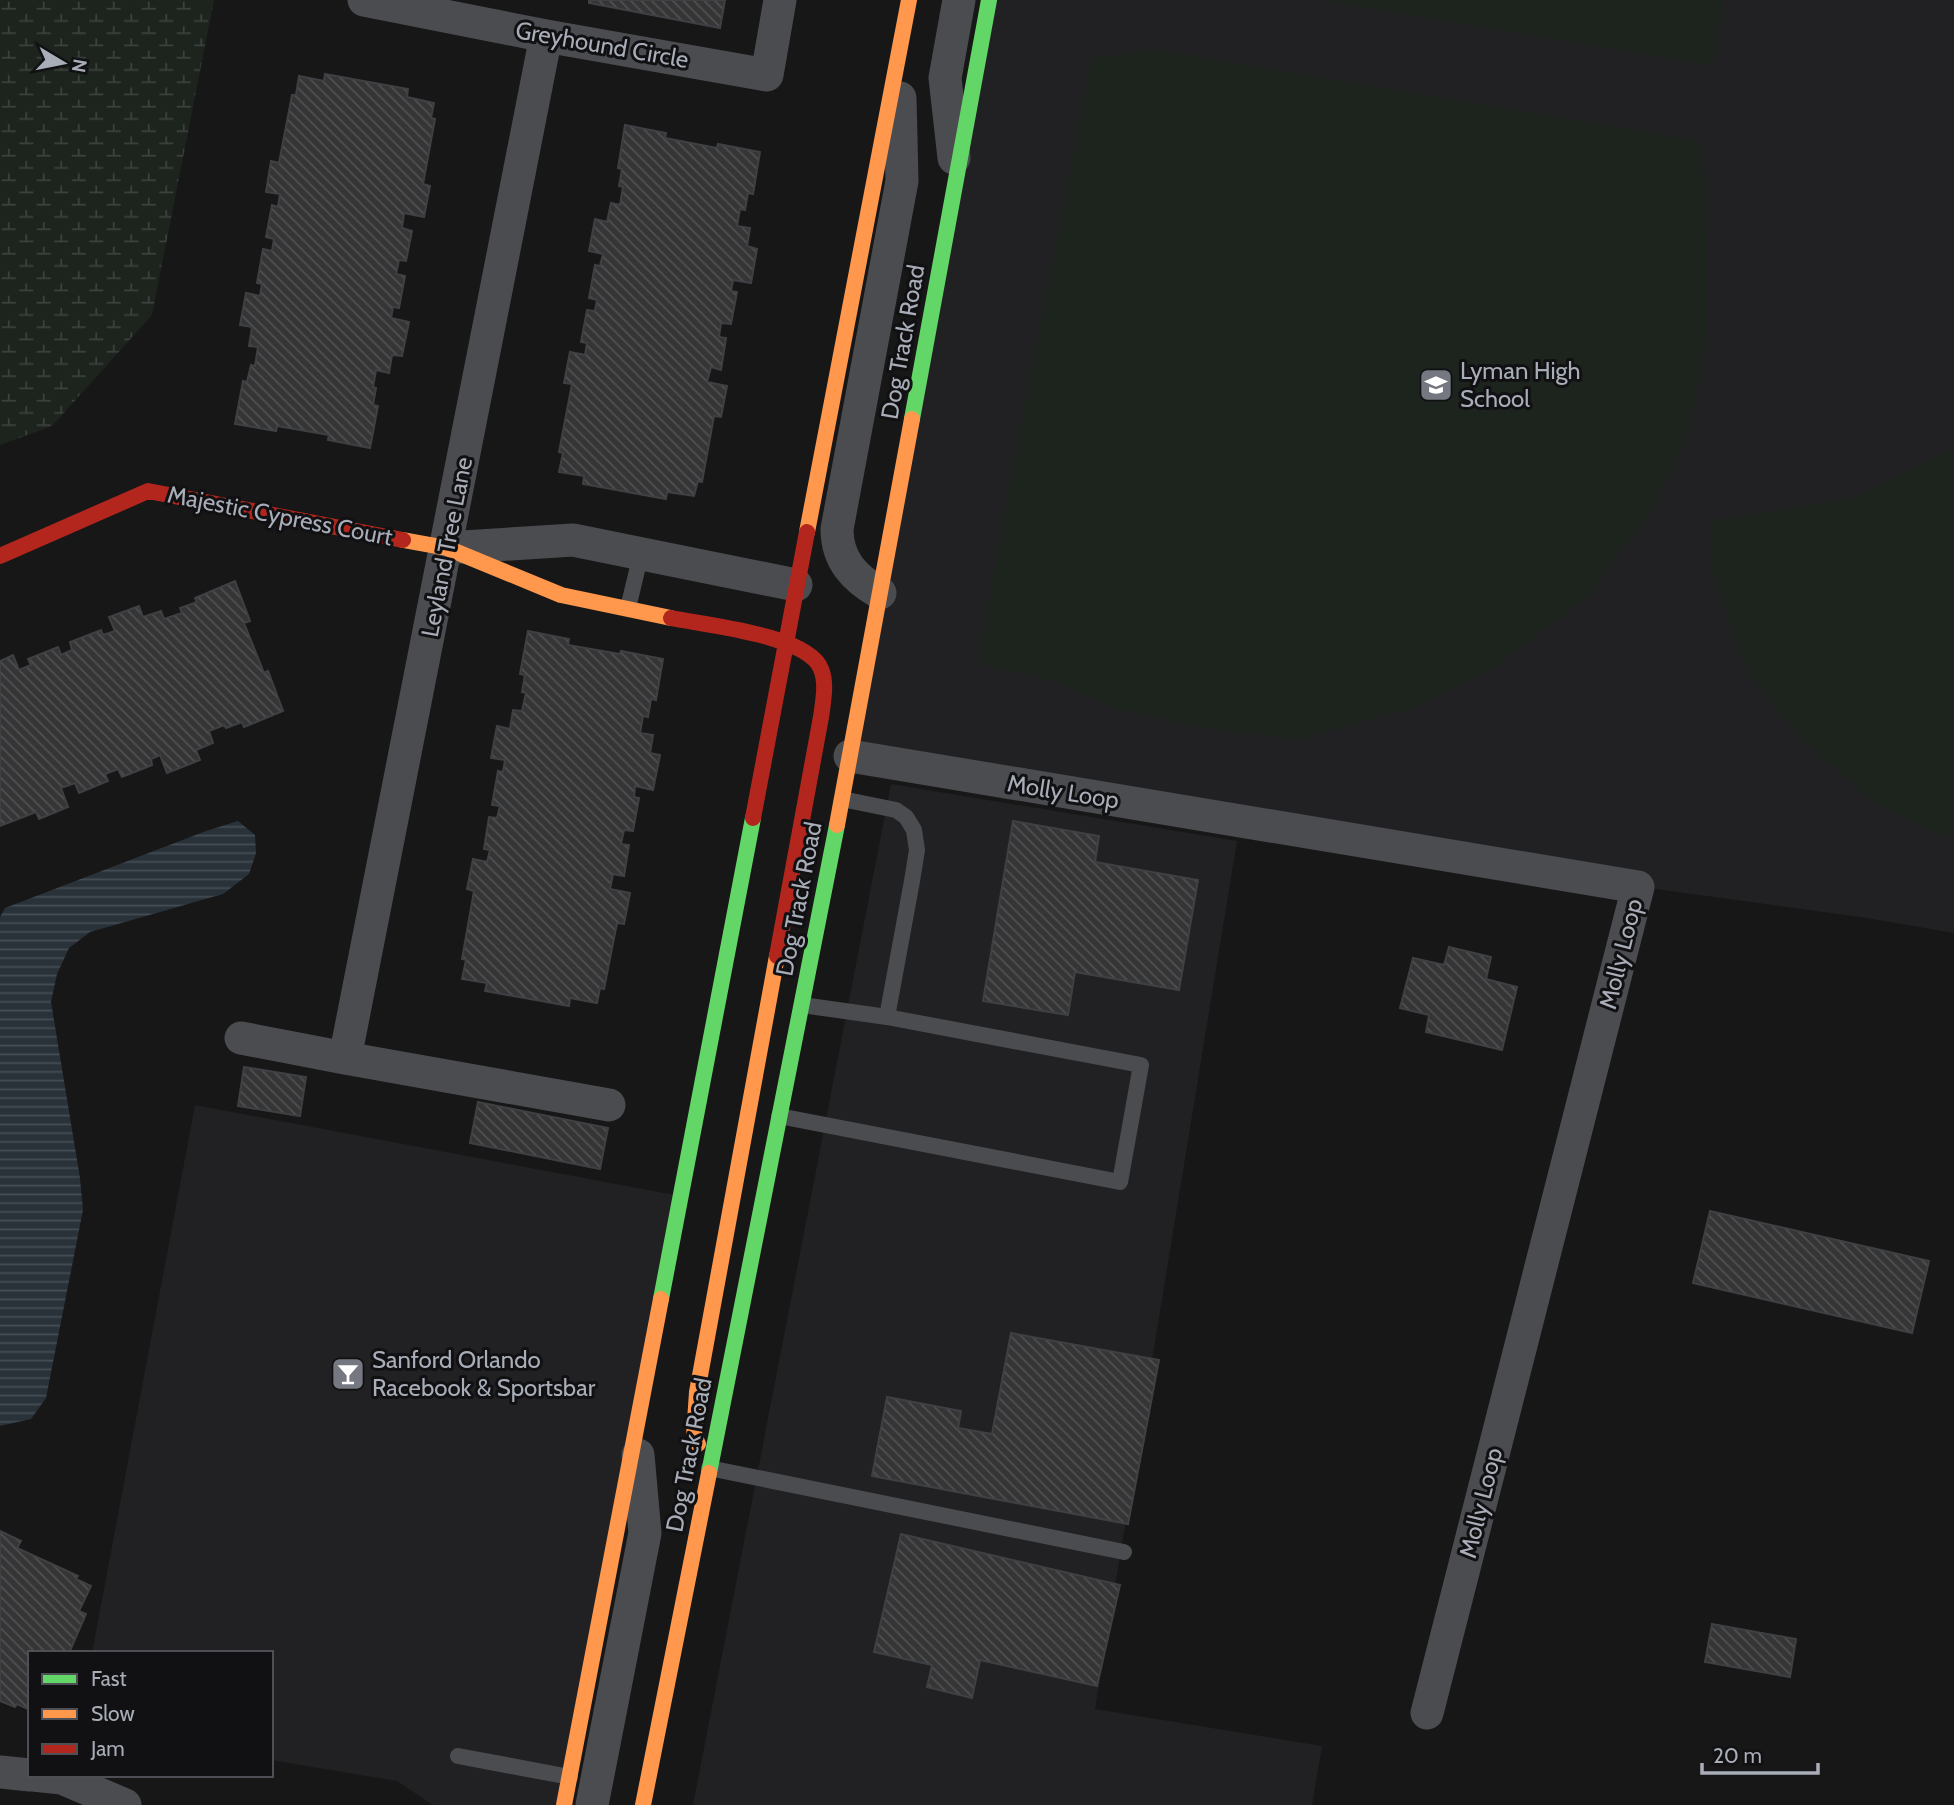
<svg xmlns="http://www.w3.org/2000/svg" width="1954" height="1805" viewBox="0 0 1954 1805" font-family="Cabin,sans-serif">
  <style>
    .built { fill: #212123 }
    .wetland { fill: url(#wetland-marsh) }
    .park { fill: #1d241e }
    .water { fill: url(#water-rules) }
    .building { fill: url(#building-back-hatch); stroke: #3f4043; stroke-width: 2 }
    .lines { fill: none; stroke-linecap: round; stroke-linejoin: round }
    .lane { stroke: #4b4c50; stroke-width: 16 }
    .street { stroke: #4b4c50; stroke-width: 33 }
    .fast { stroke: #63d668; stroke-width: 16 }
    .slow { stroke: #ff974d; stroke-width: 16 }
    .jam { stroke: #b3261e; stroke-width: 16 }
    .labels { text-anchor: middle; stroke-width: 6; stroke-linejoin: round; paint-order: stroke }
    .street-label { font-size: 24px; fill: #a8adb8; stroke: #111113 }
    .poi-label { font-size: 24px; fill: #a8adb8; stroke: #111113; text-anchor: start }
  </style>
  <defs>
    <pattern id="wetland-marsh" width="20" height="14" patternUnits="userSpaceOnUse" patternTransform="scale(1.75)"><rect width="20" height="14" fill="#1d241e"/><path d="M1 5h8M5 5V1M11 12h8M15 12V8" fill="none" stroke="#3b413d"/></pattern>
    <pattern id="water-rules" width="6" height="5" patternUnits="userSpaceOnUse" patternTransform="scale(1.75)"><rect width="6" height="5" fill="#2a3239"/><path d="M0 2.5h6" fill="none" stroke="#464d54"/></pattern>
    <pattern id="building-back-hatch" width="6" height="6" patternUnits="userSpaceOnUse" patternTransform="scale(1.75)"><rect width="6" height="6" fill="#353536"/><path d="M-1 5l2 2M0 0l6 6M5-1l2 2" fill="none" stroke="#4f5051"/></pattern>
  </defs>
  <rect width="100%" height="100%" fill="#171717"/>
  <path class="built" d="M989 0H1954V933L1867 918 1627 885 850 756Z
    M891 784 1237 841 1095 1709 1322 1746 1312 1805H693Z
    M195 1105 680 1196 564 1805H433L397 1781 271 1760V1653H92Z"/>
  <path class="wetland" d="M0 0H214L152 315 52 426 0 445Z"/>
  <path class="park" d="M1322 0H1724L1713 65Z
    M1157 49 1701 142 1707 231 1708 329 1688 435 1651 510 1589 595 1497 664 1415 707 1300 739 1202 728 1115 708 1040 677 978 664 1008 493 1092 58Z
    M1954 448V836L1935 832 1871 800 1802 740 1748 673 1710 566 1712 520 1852 499Z"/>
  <path class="water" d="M238 821 255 835 256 853 249 874 223 894 90 932 69 948 57 974 51 1002 80 1178 83 1210 46 1398 31 1419 0 1426V917L5 908 206 831Z"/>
  <path class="building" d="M589 0H725L720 28 589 3Z
    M325 74 408 89 407 97 434 103 431 118 435 119 423 184 430 186 424 217 404 213 402 228 412 231 406 261 399 260 396 274 405 276 399 308 393 307 391 318 409 322 402 356 392 355 389 373 376 370 373 387 376 388 373 405 378 406 370 448 328 440 329 435 277 426 276 431 235 424 243 381 247 382 251 365 255 366 258 347 249 346 252 327 240 325 246 293 260 296 262 284 257 283 263 249 272 251 274 239 266 237 272 205 278 207 280 194 266 192 271 161 279 163 292 95H296L299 76 324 81Z
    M625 125 666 133 665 138 717 148 718 144 760 152 753 194 748 193 745 210 740 209 737 226 750 228 747 246 757 249 751 283 733 280 731 291 737 292 731 324 721 323 719 337 726 338 721 370 711 367 707 382 727 386 721 417 714 416 702 482 698 481 694 496 667 492 666 499 583 484 584 476 559 472 563 453 559 452 572 384 564 383 570 352 585 355 587 343 581 342 587 310 595 311 597 300 589 298 595 265 600 266 603 254 589 251 595 219 607 222 611 203 620 205 623 187 619 186 622 169 618 168Z
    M235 581 250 621 244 623 264 673 268 671 283 711 244 727 242 722 226 728 224 725 209 731 213 743 196 750 200 760 167 773 160 755 151 759 152 765 122 777 118 769 105 774 108 781 79 793 75 783 61 788 68 807 39 819 36 812 0 826V661L13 655 19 670 31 665 28 659 58 647 61 655 72 650 70 642 101 630 103 635 115 631 109 617 139 606 143 617 161 611 164 619 182 613 180 608 197 602 195 598Z
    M528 631 569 639 568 645 620 654 621 651 663 659 656 700 651 699 648 717 643 716 640 733 653 735 650 753 660 755 653 790 635 786 634 797 639 798 633 831 624 830 621 844 629 845 624 876 613 874 610 889 630 893 624 924 617 923 604 989 600 988 597 1003 570 998 569 1006 485 991 487 983 462 979 466 960 462 959 474 891 467 889 473 859 487 862 490 850 484 849 489 817 497 818 500 806 492 805 498 771 503 772 505 760 491 758 497 726 510 729 513 710 522 711 526 693 522 692 525 675 520 674Z
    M1013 821 1099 836 1095 862 1198 880 1179 990 1075 972 1068 1015 983 1001Z
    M1449 947 1491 957 1486 979 1517 987 1502 1050 1426 1032 1429 1015 1400 1008 1413 958 1444 965Z
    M244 1067 306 1077 300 1116 238 1106Z
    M478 1102 608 1128 600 1169 470 1143Z
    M1710 1211 1929 1261 1912 1333 1693 1283Z
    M1011 1333 1159 1360 1128 1524 872 1476 887 1397 961 1411 958 1428 992 1434Z
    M0 1531 21 1541 17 1548 78 1576 76 1579 91 1586 79 1611 86 1614 69 1653H30V1710L17 1704 15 1707 0 1701Z
    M901 1534 1120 1585 1097 1686 980 1660 972 1698 927 1687 932 1665 874 1652Z
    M1712 1624 1796 1639 1790 1677 1705 1662Z"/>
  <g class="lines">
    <path class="lane" d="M628 608 641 554
      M802 1005 887 1017 912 881 917 850 914 830 906 817 896 810 842 799
      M779 1116 1120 1182 1141 1065 887 1017
      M709 1468 1124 1552
      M458 1756 570 1777"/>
    <path class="street" d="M364 0 546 36 767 75 780 0
      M546 36 345 1058 609 1105
      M954 158 945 78 959 0
      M447 548 573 540 796 585
      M880 593C854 578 837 560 837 529L902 181 900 98
      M850 756 1638 887 1427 1713
      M241 1038 345 1058
      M0 1772 30 1775
      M33 1775 62 1778 125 1805
      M592 1805 645 1533 638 1455"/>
    <path class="fast" d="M912 419 989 0
      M661 1299 753 818
      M709 1473 837 825"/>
    <path class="slow" d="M807 532 909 0
      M403 540 447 548 561 595 671 618
      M837 825 912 419
      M698 1444 694 1436 697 1392 777 956
      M564 1805 661 1299
      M643 1805 709 1473"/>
    <path class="jam" d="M0 556 148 491 403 540
      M671 618C705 625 808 635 821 669 827 683 823 702 821 717L777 956
      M753 818 807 532"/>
  </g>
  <defs>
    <symbol id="school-square" viewBox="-11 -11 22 22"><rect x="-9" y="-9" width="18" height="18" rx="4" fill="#757880" stroke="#111113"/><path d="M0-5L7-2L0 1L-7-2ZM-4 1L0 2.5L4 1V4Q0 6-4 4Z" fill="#fff"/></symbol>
    <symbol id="bar-square" viewBox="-11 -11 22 22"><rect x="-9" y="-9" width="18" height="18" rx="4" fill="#757880" stroke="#111113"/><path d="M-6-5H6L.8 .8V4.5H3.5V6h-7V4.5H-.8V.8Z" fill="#fff"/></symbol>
  </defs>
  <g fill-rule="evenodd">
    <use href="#school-square" x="1417" y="366" width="38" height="38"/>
    <use href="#bar-square" x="329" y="1355" width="38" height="38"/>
  </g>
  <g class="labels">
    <g class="street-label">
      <text transform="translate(602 45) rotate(10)" y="8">Greyhound Circle</text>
      <text transform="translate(903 342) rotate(-80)" y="8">Dog Track Road</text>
      <text transform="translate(280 516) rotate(11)" y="8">Majestic Cypress Court</text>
      <text transform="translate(447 547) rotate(-79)" y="8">Leyland Tree Lane</text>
      <text transform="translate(1063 792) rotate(9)" y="8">Molly Loop</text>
      <text transform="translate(799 899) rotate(-79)" y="8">Dog Track Road</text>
      <text transform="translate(1621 954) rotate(-76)" y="8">Molly Loop</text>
      <text transform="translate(689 1455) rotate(-79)" y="8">Dog Track Road</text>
      <text transform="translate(1481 1503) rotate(-76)" y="8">Molly Loop</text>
    </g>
    <g class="poi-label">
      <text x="1460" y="379">Lyman High<tspan x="1460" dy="28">School</tspan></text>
      <text x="372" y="1368">Sanford Orlando<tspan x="372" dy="28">Racebook &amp; Sportsbar</tspan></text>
    </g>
  </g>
  <rect x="28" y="1651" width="245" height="126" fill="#111113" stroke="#4d4f55" stroke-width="2"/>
  <rect x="42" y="1674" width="35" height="10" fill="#63d668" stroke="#4d4f55" stroke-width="2"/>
  <text x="91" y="1686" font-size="21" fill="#a8adb8">Fast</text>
  <rect x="42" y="1709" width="35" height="10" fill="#ff974d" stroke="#4d4f55" stroke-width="2"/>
  <text x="91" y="1721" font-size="21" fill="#a8adb8">Slow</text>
  <rect x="42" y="1744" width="35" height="10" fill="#b3261e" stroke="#4d4f55" stroke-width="2"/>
  <text x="91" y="1756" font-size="21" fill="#a8adb8">Jam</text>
  <g transform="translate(63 63) rotate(100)" stroke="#111113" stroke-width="5" paint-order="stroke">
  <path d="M0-5L12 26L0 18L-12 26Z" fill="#a8adb8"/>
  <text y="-10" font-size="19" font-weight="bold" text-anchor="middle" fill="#a8adb8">N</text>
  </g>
  <path d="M1702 1763v10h116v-10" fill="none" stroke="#a8adb8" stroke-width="3.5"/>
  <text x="1713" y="1763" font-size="21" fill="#a8adb8" stroke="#111113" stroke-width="5" paint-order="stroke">20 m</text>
</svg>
